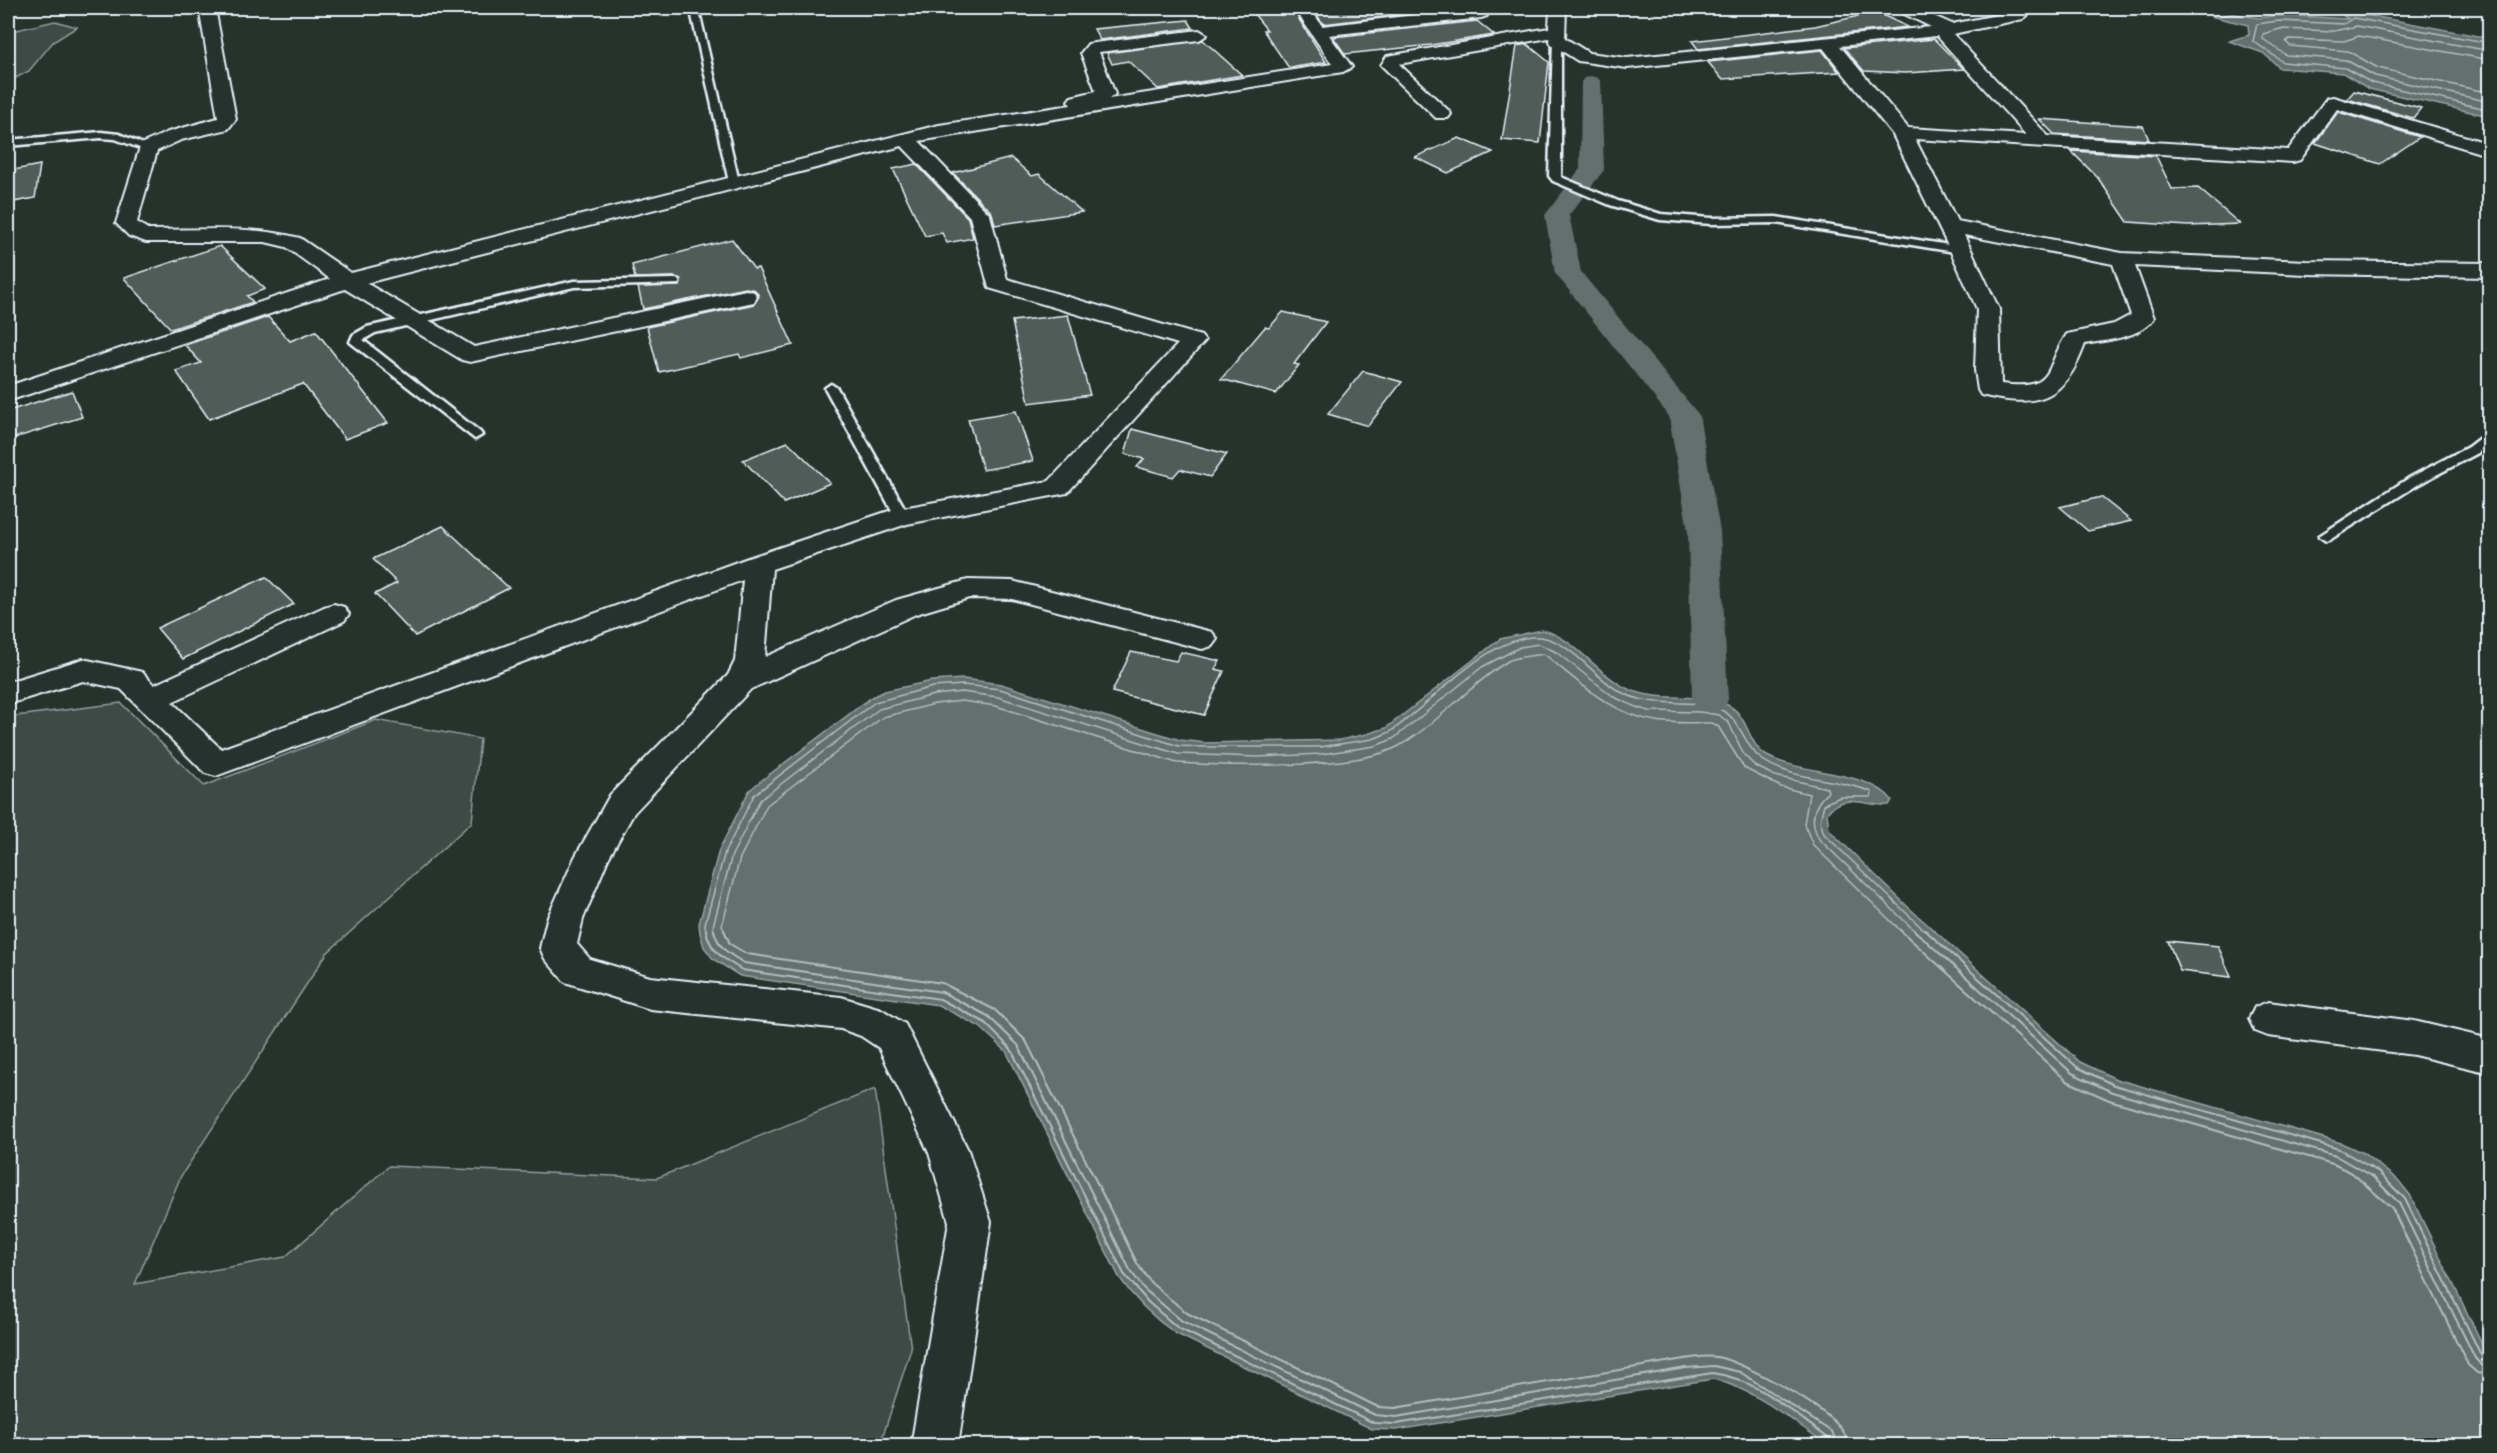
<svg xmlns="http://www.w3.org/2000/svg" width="2497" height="1453" viewBox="0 0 2497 1453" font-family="'Comic Neue',sans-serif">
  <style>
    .green { fill: #3e4b47; stroke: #939ea0; stroke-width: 1.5 }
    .water { fill: #636f6d; stroke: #98a3a5; stroke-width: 1.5 }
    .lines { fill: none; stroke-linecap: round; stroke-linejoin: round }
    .shore-far1 { stroke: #b3bdc0; stroke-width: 1.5 }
    .shore { stroke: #b3bdc0; stroke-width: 2 }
    .canal { fill: #636f6d; fill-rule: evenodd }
    .building { fill: #505c59; stroke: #e8f1f8; stroke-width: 1.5 }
    .service-casing { stroke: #e8f1f8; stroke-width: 5 }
    .minor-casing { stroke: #e8f1f8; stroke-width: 4 }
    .service { fill: #26332d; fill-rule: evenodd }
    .minor { fill: #26332d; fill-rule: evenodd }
  </style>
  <rect width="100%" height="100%" fill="#26332d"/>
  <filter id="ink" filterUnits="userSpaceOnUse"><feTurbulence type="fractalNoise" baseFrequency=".0167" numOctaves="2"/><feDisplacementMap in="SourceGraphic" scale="12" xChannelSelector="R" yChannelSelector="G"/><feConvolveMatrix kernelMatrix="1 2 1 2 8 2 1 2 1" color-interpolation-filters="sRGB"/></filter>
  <g filter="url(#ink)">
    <path class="green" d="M55 21 77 27 53 42 29 71 8 82V32Z
      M121 703 204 786 376 720 480 739 472 822 327 953 181 1176 135 1284 285 1257 389 1166 657 1178 875 1089 911 1349 880 1445H8V717Z"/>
    <path class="water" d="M2330 8 2489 38V116L2369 89 2343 73 2280 68 2263 53 2229 41 2249 35 2248 25 2210 16 2234 14 2259 18 2277 15 2349 19Z
      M1542 630C1573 636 1598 675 1628 689 1661 704 1703 690 1731 707 1749 718 1748 747 1769 757 1803 774 1870 771 1892 800L1889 805C1866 807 1843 791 1827 813L1829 830 1908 907 2080 1062 2116 1079 2341 1143 2363 1153 2398 1180 2410 1195 2489 1358V1445H1828C1792 1421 1756 1390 1713 1379L1396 1430 1372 1429 1175 1333C1152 1317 1135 1300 1119 1277L1006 1051 980 1027 938 1005 740 976 713 959 704 947 700 933 699 924 719 850 749 791 758 783 872 697 885 691 932 681 963 679 1001 684 1180 740 1206 743 1340 740 1367 734 1386 728 1500 639Z"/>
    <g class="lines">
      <path class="shore-far1" d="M2490 43 2353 18 2344 24 2278 21 2257 24 2253 41 2283 62 2345 68 2372 83 2490 110
        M2490 51 2357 26 2334 31 2280 29 2263 34V39L2286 55 2346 60 2375 76 2490 102
        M2490 60 2359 36 2344 41 2289 39 2286 42 2290 46 2348 51 2378 68 2490 93
        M706 932 705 924 725 852 754 795 875 702 933 687 963 685 1000 689 1179 746 1199 747H1320L1373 739 1390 732C1430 705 1482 641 1532 637 1566 634 1592 676 1619 691 1653 710 1685 697 1716 708 1741 715 1742 744 1760 758 1790 781 1837 777 1872 792L1871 797H1840L1824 804 1820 821 1824 834 1926 932
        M714 932 713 926 732 855 760 800 879 709 934 695 962 692 998 697 1178 754 1256 757 1321 754 1375 746 1393 739 1482 667 1520 647 1539 644 1556 652 1614 697 1636 707 1649 711 1700 712 1719 715 1729 723 1744 755 1755 766 1775 776 1827 788 1828 792C1813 805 1809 821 1819 839L1916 932
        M725 932 722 926 740 858 767 805 883 717 935 704 962 701 996 706 1177 763C1228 766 1357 770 1399 746 1439 723 1469 685 1508 661 1517 656 1533 656 1544 654 1578 681 1610 714 1656 721 1674 724 1693 722 1712 723L1718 726 1744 768 1781 787 1809 794 1804 824 1813 845 1902 932"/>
      <path class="shore" d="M706 930C710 952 724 959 742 970L940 999 984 1022 1011 1049 1124 1274 1149 1303 1178 1328 1374 1423 1396 1424 1712 1373C1756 1378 1793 1413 1828 1438L1831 1446
        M714 930C718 948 729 954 744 963L942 992 988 1016 1018 1045 1130 1270 1144 1289 1182 1321 1375 1415 1396 1417 1686 1368 1714 1366 1740 1372 1832 1432 1838 1446
        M724 930 730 944 747 954 942 983 995 1010 1026 1041 1138 1265 1151 1283 1187 1313 1378 1407 1395 1408 1684 1359C1695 1358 1706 1355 1717 1357 1744 1362 1830 1409 1844 1433 1846 1436 1846 1442 1847 1446
        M1900 930 2067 1081 2109 1100 2333 1164 2352 1173 2392 1208 2468 1365 2477 1373 2490 1375
        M1914 930 2072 1073 2112 1092 2336 1156 2373 1177 2399 1203 2475 1358 2481 1365 2490 1366
        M1925 930 2077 1067 2114 1085 2339 1149 2377 1171 2405 1199 2481 1355 2490 1359"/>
      <path class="canal" d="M1591 76 1598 78 1601 82 1604 170 1569 215 1581 272 1699 415 1720 531 1728 700 1723 709 1710 713 1697 709 1692 700 1688 531 1669 416 1555 273 1545 215 1580 169 1581 82 1584 78Z"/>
    </g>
    <path class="building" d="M1249 8H1292L1326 62 1289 68 1263 30H1267Z
      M1312 8H1459L1323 24Z
      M1876 12 1908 27 1698 49 1692 41 1815 26Z
      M1188 20 1193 28 1100 40 1094 29Z
      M1477 21 1494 35 1431 45 1345 54 1333 37Z
      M1934 39 1964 69 1906 73 1864 71 1844 48Z
      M1203 40 1242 75 1158 89 1128 61 1112 64 1107 53Z
      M1527 44 1549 62 1540 143 1502 140 1517 46Z
      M1822 50 1839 72 1722 79 1708 62Z
      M2354 91 2421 108 2413 118 2347 99Z
      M2338 112 2420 137 2380 164 2315 143Z
      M2039 119 2143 126 2149 140 2054 134Z
      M1459 138 1493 152 1448 173 1415 157Z
      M2071 151 2156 156 2172 189 2198 188 2240 224 2188 226 2128 222 2098 178Z
      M1011 158 1032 176 1039 174 1082 212 995 225 992 213 953 173Z
      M916 164 968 218 973 238 947 243 942 233 925 236 893 169Z
      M40 165 35 198 8 203V171Z
      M732 239 754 269 758 268 793 345 741 358 739 354 659 372 647 327 754 304 759 296 755 290 746 288 643 309 638 287 679 286 681 280 675 277 635 278 632 265Z
      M220 246 265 289 247 296 253 302 171 329 124 278Z
      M1283 312 1326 322 1294 364 1299 365 1276 394 1221 379 1265 327 1269 328Z
      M1068 315 1090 395 1029 403 1012 321Z
      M268 317 290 341 316 331 388 423 345 439 303 384 209 419 176 371 201 363 185 345Z
      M1363 371 1402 382 1368 426 1328 414Z
      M72 391 82 417 8 440V411Z
      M1016 411 1033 461 983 470 968 419Z
      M1132 429 1227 454 1210 477 1180 469 1173 477 1137 467 1144 459 1125 454Z
      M788 442 830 483 784 503 743 460Z
      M2101 497 2131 521 2088 531 2060 507Z
      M443 526 509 588 415 636 375 594 397 583 373 559Z
      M266 577 294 604 183 659 157 628Z
      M1131 652 1176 661 1181 652 1220 661 1215 669 1224 671 1204 715 1112 692Z
      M2168 941 2218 946 2231 977 2180 971Z"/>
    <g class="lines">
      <defs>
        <path id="service" d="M696 13 700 16 739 182 734 185 729 182 692 16Z
          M1557 37 1561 40V177L1618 201 1661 214 1711 218 1776 217 1961 247 1967 250 1961 253 1776 223 1711 224 1660 220 1610 205 1553 181 1549 176 1553 40Z
          M101 132 119 134 153 148 148 151 115 139 101 138 8 146V140Z
          M675 279 679 280V284L574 287 375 333 363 340 480 432 482 435 475 439 350 342 353 335 367 327 574 281Z
          M831 384 837 388 909 516 907 519H897L895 516 825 388Z
          M2490 430V442L2478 453 2419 484 2331 539 2326 541 2319 536 2409 478 2468 447Z"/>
        <path id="minor" d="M199 8H215L236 119 228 129 181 140 157 151 137 222 149 230C199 230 251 225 300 238L351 273 939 125 1071 105 1068 101 1071 97 1096 91 1081 53 1088 44 1094 43 1199 30 1207 35 1199 40 1099 52 1115 94 1109 99 1332 64 1294 8H1310L1322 26 1474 8H1490L1487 16 1481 18 1329 35 1352 67 1343 72 919 141 990 215 1007 279 1201 336 1205 341 1067 493 907 524 772 569 765 657 896 600 968 580 1012 581 1212 632 1217 639 1212 646 1202 649 1012 599 969 598 916 614 751 689 634 813 608 859 583 919 577 944 590 959 650 977 841 997 881 1009 905 1024 968 1150 991 1222 958 1446H911L949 1222 929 1153 879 1048 861 1036 841 1029 650 1009 565 982 545 959 540 948 547 919 575 857 610 795 728 675 735 661 743 580 216 776 205 773 121 689 83 681 8 704V682L83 659 142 672 154 685 324 607 334 604 344 607 349 614 344 621 172 702 221 749 748 558 892 510 1049 481 1178 344 989 288 970 217 902 146 366 283 474 347 746 290 754 292 757 297 754 302 470 362 462 360 345 289 8 401V386L330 279 286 247 265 242H146L129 236 116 223 141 144 168 132 218 118Z
          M1550 8H1566L1565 38 1589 53 1627 58 1931 27 1898 11 1896 8H1916L1952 24 2012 12 2019 8H2037L2023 19 1953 34 2048 136 2288 150 2327 98 2333 97 2490 144V156L2337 109 2300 160 2293 162 1915 139 1957 221 2122 253 2306 261 2490 263V277L2306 274 2135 266 2154 318C2141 338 2107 340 2085 344 2065 400 2038 409 1981 395L1978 390 1975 370 1977 309 1950 250 1893 135 1823 48 1627 68 1578 61 1551 44 1549 38 1399 64 1448 110 1451 114 1448 118H1436L1381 65 1387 56 1393 55 1549 28ZM1937 36 2026 135 1908 128 1840 46ZM1964 235 2113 264 2131 315 2114 324 2067 334C2043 369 2058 391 2001 384L1999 309Z
          M2268 1002 2414 1021 2490 1039V1073L2414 1055 2268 1036 2255 1031 2249 1019 2255 1007Z"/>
      </defs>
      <use href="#service" class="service-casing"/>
      <use href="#minor" class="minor-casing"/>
      <use href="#service" class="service"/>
      <use href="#minor" class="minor"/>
    </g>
  </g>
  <rect width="2497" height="1453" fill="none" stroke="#26332d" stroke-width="30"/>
  <rect x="15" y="15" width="2467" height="1423" fill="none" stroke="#e8f1f8" stroke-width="2" filter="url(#ink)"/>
</svg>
